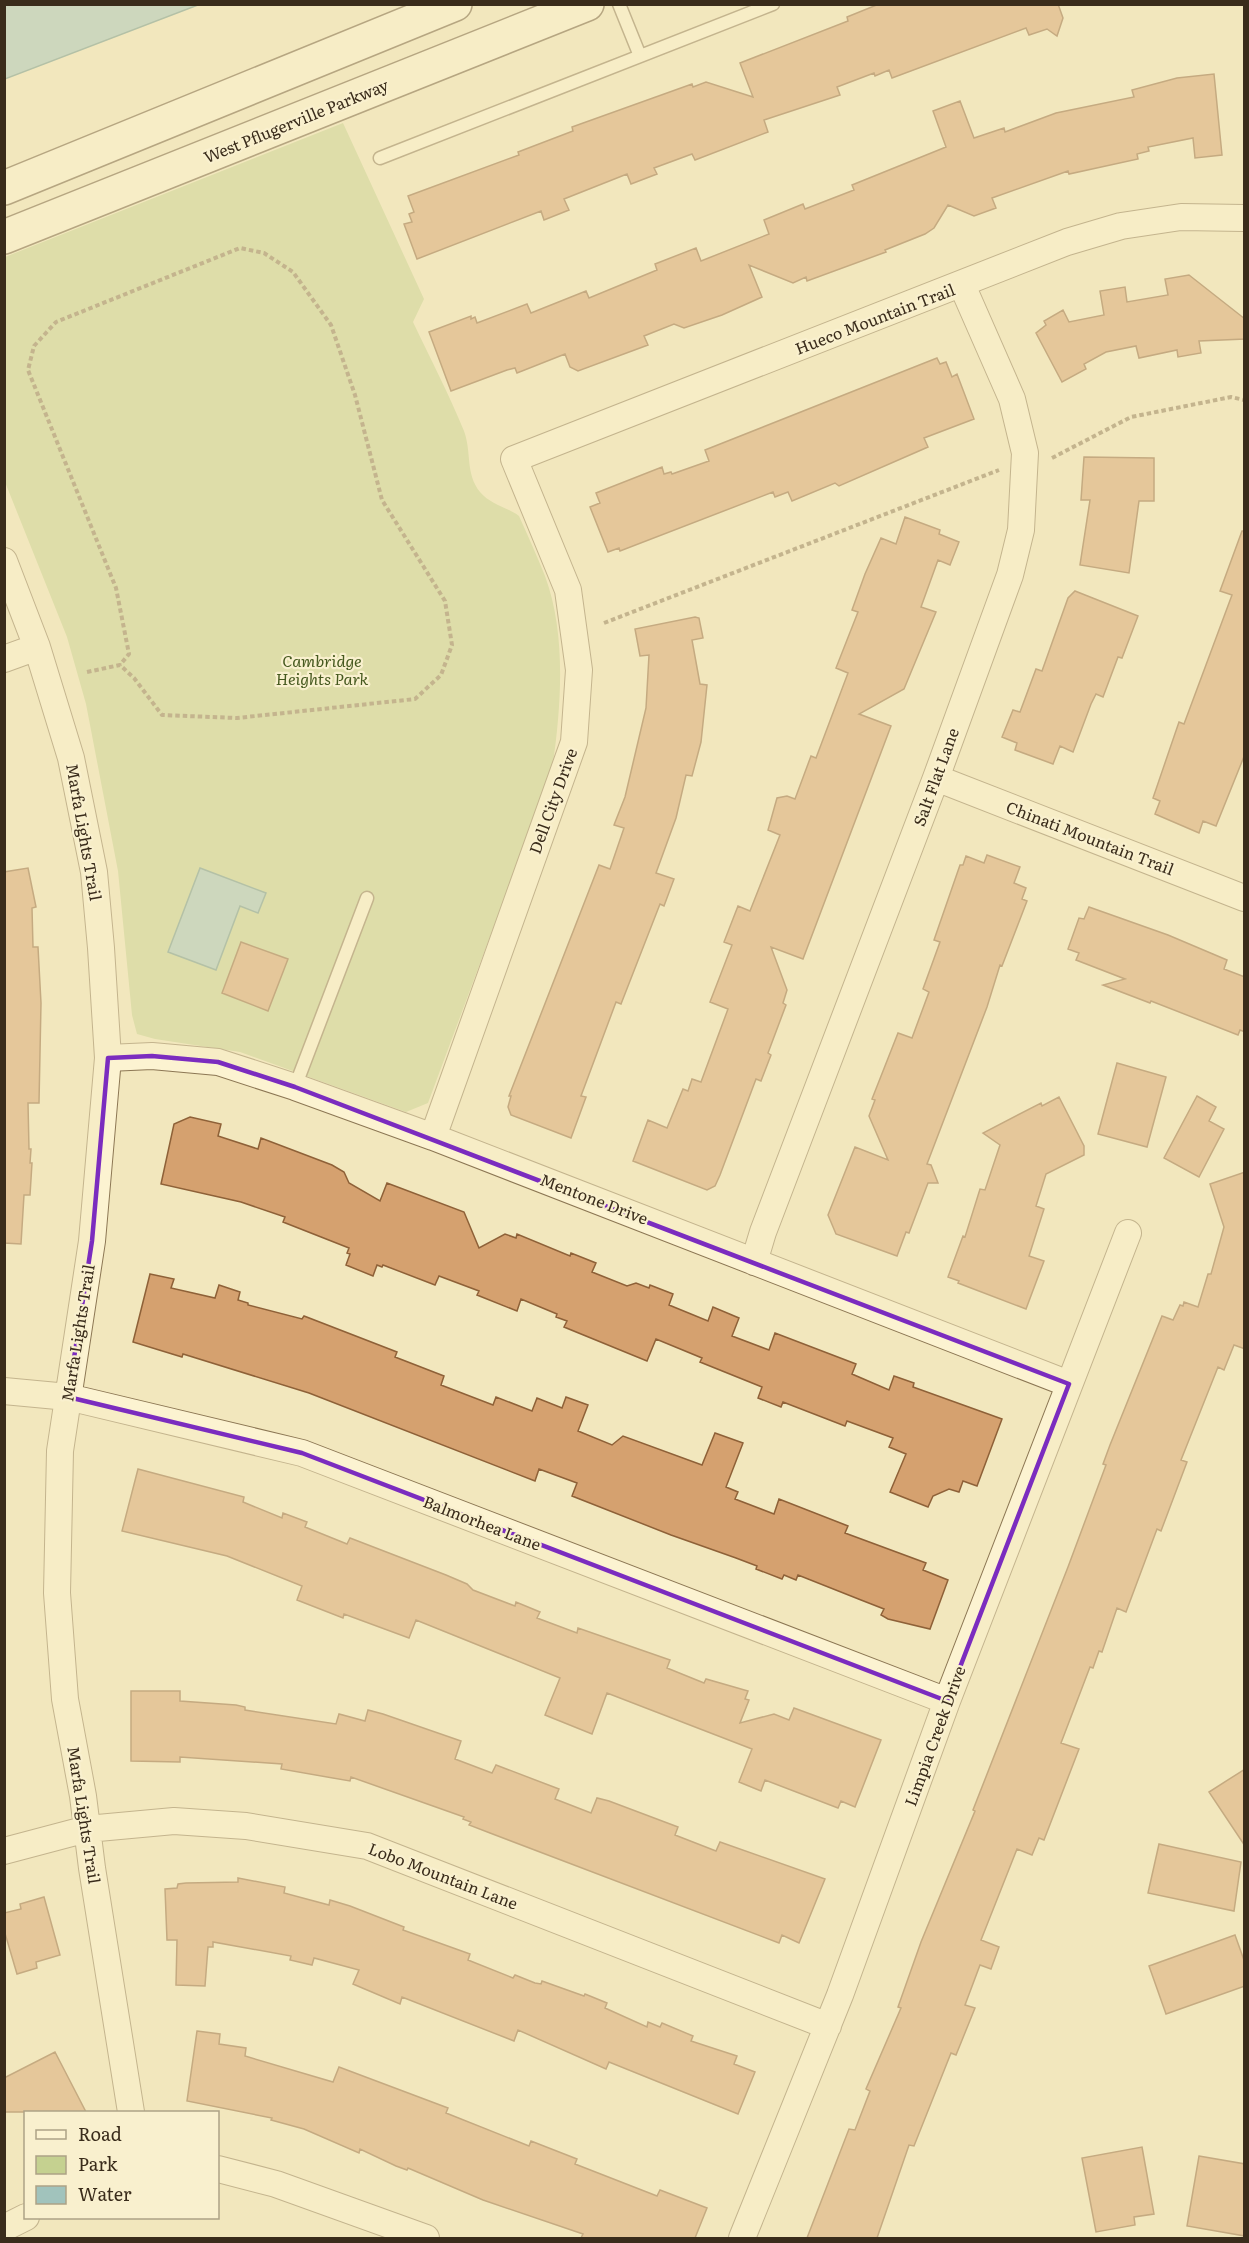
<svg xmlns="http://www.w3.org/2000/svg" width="1249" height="2243" viewBox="0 0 1249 2243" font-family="Literata,serif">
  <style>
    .green { fill: #c5d190 }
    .water { fill: #a1c3bc; stroke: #68928b; stroke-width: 1.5 }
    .building { fill: #d5a16f; stroke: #8e6138; stroke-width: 1.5 }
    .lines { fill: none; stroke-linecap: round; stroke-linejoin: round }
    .lane-casing { stroke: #8c7754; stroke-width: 15 }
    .street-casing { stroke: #8c7754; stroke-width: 28 }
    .secondary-casing { stroke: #6e5738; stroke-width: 36 }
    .path { stroke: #8c7754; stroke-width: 4; stroke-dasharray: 4.5 3; stroke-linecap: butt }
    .lane { stroke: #fcf3d1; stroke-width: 12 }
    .street { stroke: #fcf3d1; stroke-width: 26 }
    .secondary { stroke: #fcf3d1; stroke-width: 33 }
    .marked { fill: none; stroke: #7b2cbf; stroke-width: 4.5; stroke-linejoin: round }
    .labels { text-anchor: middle; stroke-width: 4.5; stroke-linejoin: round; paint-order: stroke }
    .street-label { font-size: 16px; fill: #3a2c1b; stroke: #f9f0ce }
    .park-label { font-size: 16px; font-style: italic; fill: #46591f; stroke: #f9f0ce }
  </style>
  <rect width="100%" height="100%" fill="#f2e7bd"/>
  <path class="green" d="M343 123 424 299 413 322C430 358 449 394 464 431 472 453 465 473 480 492 491 505 507 507 519 516 528 536 537 556 545 576 567 635 561 709 552 770L428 1103 406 1112 240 1052 155 1039 137 1034 132 1015 118 871 86 704 67 637 5 482V257Z"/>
  <path class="water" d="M5 4H198V5L5 79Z
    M200 868 266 893 258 913 240 906 216 970 168 952Z"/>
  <path class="building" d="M879 4H1058L1063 18 1057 36 1047 29 1029 35 1026 28 892 78 889 70 875 76 874 73 837 87 840 95 764 120 768 132 695 160 692 154 654 168 657 174 631 184 627 174 564 199 569 210 544 220 541 211 417 259 404 224 412 222 409 214 414 212 408 196 519 155 518 152 573 131 572 127 692 84 693 87 706 82 753 97 740 63 848 21 847 17Z
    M1214 74 1222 155 1195 158 1193 138 1148 147 1149 151 1137 154 1138 159 1069 174 1068 171 992 198 996 208 974 216 948 205 934 228 925 234 885 250 886 252 807 281 806 277 793 283 749 265 762 297 722 315 684 328 674 324 644 336 648 345 578 371 570 367 565 354 517 373 515 368 507 370 451 391 429 332 471 316V319L475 317 477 323 527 304 531 313 586 291 589 298 657 270 655 264 696 248 701 261 769 234 764 220 803 204 805 209 854 190 852 185 946 147 933 111 960 101 974 138 1004 128 1005 132 1056 113 1134 97 1132 90 1177 78Z
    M1189 275 1245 319V339L1199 341 1201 353 1178 357 1177 350 1139 358 1136 346 1106 352 1084 364 1086 369 1062 382 1036 333 1046 325 1044 321 1063 310 1069 322 1104 315 1100 291 1125 287 1127 302 1168 295 1165 279Z
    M937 358 940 364 946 362 952 377 957 374 974 419 924 438 928 447 839 486 835 483 792 501 788 492 775 497 773 492 620 551 619 548 608 552 590 507 600 503 596 493 662 467 664 474 671 472 672 474 709 461 705 450Z
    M1084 457 1154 458V501H1139L1129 573 1080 565 1090 500H1081Z
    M905 517 940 530 939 534 959 542 950 565 938 560 921 607 936 612 904 689 859 714 891 726 803 959 771 947 787 990 783 1003 786 1005 768 1053 771 1055 761 1081 756 1079 720 1175 715 1186 707 1190 633 1161 648 1120 667 1128 683 1089 688 1091 692 1079 701 1082 728 1009 710 1002 732 945 724 942 738 906 750 911 780 835 768 830 777 798 787 796 795 799 811 756 816 758 848 673 836 668 858 612 852 610 865 574 881 538 896 544Z
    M1242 531H1245V754L1216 826 1203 821 1199 833 1155 814 1160 801 1153 798 1179 722 1184 724 1232 595 1220 591Z
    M1075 591 1138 616 1122 658 1118 657 1103 697 1096 694 1091 704 1073 752 1060 746 1053 764 1015 750 1017 743 1002 737 1013 710 1020 712 1036 669 1042 671 1068 598Z
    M695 617 699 618 703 638 692 640 700 684 707 685 701 742 692 776 686 775 676 818 656 873 674 879 664 906 660 904 621 1004 616 1002 581 1096 586 1097 571 1138 511 1115 508 1107 511 1096H509L599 865 610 869 624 828 614 825 625 797 646 708 649 655 640 656 635 629Z
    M987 855 1020 867 1014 883 1026 888 1022 899 1027 901 1002 966 1000 965 987 1007 927 1164 931 1165 938 1183H928L909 1233 906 1232 897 1256 836 1234 828 1215 855 1147 888 1160 869 1116 875 1100 872 1099 898 1033 912 1038 929 992 923 989 940 942 934 940 960 865H963L966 856 984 863Z
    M28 868 36 907 32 908 33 947H38L41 1003 39 1103H28L29 1149H31L30 1163H32L30 1195H24L21 1244 4 1243V872Z
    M1089 907 1168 935 1227 960 1224 969 1245 977V1032L1240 1030 1238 1035 1151 1001 1150 1003 1103 985 1125 979 1076 960 1079 953 1068 949 1079 918 1084 919Z
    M241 942 288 959 268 1011 222 993Z
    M1117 1063 1166 1077 1147 1147 1098 1134Z
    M1197 1096 1216 1107 1209 1121 1224 1129 1199 1177 1164 1158Z
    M1059 1097 1084 1146V1155L1046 1174 1036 1206 1044 1209 1029 1256 1044 1261 1026 1309 958 1283 959 1281 948 1277 963 1236 965 1237 980 1189 985 1190 1000 1145 983 1133 1041 1103 1042 1106Z
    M190 1117 221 1124 218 1136 258 1149 261 1138 332 1165 344 1172 349 1183 380 1201 387 1183 464 1212 479 1248 505 1234 516 1238 517 1234 570 1256 571 1253 596 1263 592 1272 627 1286 636 1283 649 1288 650 1285 673 1294 669 1305 708 1321 713 1307 739 1318 732 1336 769 1350 775 1333 856 1364 852 1374 889 1390 894 1376 914 1383 913 1387 1002 1419 977 1486 963 1481 959 1492 949 1489 933 1496 928 1507 890 1492 906 1454 889 1447 893 1438 847 1421 845 1426 783 1402 781 1407 758 1398 762 1387 700 1362 702 1358 656 1339 647 1361 564 1327 567 1321 556 1317 557 1314 521 1299 517 1311 477 1295 479 1291 439 1276 435 1285 383 1265 382 1267 377 1265 373 1276 346 1265 350 1254 347 1253 349 1248 283 1222 285 1217 241 1202 161 1184 174 1124Z
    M1245 1172V1349L1234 1345 1224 1370 1218 1367 1181 1460 1187 1462 1161 1531 1157 1529 1126 1612 1117 1608 1102 1652 1099 1651 1093 1668 1090 1667 1061 1743 1079 1749 1044 1840 1039 1838 1032 1855 1017 1849 981 1940 999 1947 991 1969 980 1965 965 2005 975 2008 956 2055 951 2053 914 2146 909 2145 877 2238H807L849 2129 855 2130 870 2091 866 2089 901 2008 898 2007 921 1942 975 1811 973 1810 1068 1567 1106 1465 1103 1464 1110 1445 1162 1316 1173 1320 1180 1305 1183 1306 1184 1302 1198 1307 1208 1274H1211L1224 1227 1210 1184Z
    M150 1274 174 1279 171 1288 215 1298 219 1285 240 1292 238 1300 248 1303V1305L302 1319 304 1316 397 1352 395 1357 444 1376 441 1385 493 1405 496 1397 532 1411 537 1398 562 1408 566 1397 588 1405 578 1431 612 1445 623 1436 702 1465 715 1433 743 1443 726 1487 738 1492 735 1499 774 1514 779 1499 848 1526 845 1533 926 1563 923 1570 948 1580 930 1629 888 1619 881 1615 884 1609 861 1600 798 1575 796 1580 784 1575 782 1579 756 1569 757 1566 736 1558 671 1535 572 1496 577 1483 539 1469 535 1481 309 1393 183 1354 182 1357 133 1342Z
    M138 1469 244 1497 243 1502 282 1518 283 1513 307 1522 305 1527 347 1544 350 1538 446 1575 467 1584 473 1590 515 1606 516 1602 540 1612 537 1618 577 1633 578 1628 670 1660 667 1668 704 1683 706 1679 748 1691 745 1699 749 1700 740 1723 774 1714 789 1720 794 1708 881 1740 855 1807 841 1801 838 1808 765 1780 761 1791 739 1782 752 1749 607 1693 592 1734 545 1715 560 1678 416 1620 409 1638 344 1614 343 1618 297 1600 302 1586 227 1556 122 1531Z
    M131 1691H180V1701L236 1705 245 1707V1710L336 1724 339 1714 365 1721 368 1710 383 1714 461 1741 455 1759 492 1773 496 1765 559 1789 555 1799 591 1813 597 1798 609 1801 678 1827 675 1835 716 1851 720 1842 825 1879 799 1943 782 1935 779 1943 490 1833 469 1825 471 1822 463 1819 464 1817 351 1777 350 1781 281 1769 282 1764 180 1757V1762L131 1761Z
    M1245 1769V1846L1209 1792Z
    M1159 1844 1241 1862 1234 1911 1148 1893Z
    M238 1878 285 1887 284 1893 329 1905 330 1900 350 1906 404 1927 403 1930 470 1954 468 1960 513 1978 515 1975 535 1983 541 1984 542 1981 584 1996 585 1994 607 2003 605 2008 647 2027 648 2022 660 2027 662 2023 693 2036 691 2041 737 2056 734 2064 755 2072 738 2114 609 2062 606 2069 518 2030 514 2041 402 1997 400 2004 353 1984 359 1970 314 1958 312 1965 290 1960 291 1956 213 1942V1947H208L205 1986 176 1985 177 1940H167L165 1889 177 1888 178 1884 186 1883 238 1882Z
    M44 1897 60 1955 36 1962 37 1968 17 1974 4 1930V1913L21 1909 20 1904Z
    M1235 1935 1245 1963V1986L1166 2014 1149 1966Z
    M197 2031 220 2034 219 2044 246 2048 245 2056 333 2082 339 2067 448 2108 446 2113 529 2146 531 2141 577 2159 575 2164 657 2196 660 2190 707 2208 695 2238H581L583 2234 483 2200 408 2168 407 2170 396 2166 360 2149 359 2153 304 2129 271 2120 272 2118 187 2101Z
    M55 2052 86 2112H4V2078Z
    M1142 2147 1154 2214 1134 2217 1135 2225 1096 2232 1082 2158Z
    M1199 2156 1245 2164V2236L1187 2226Z"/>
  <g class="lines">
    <defs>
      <path id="lane" d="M619 4 640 56
        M380 158 773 4
        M295 1087 367 898"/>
      <path id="street" d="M4 561 37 647 71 758 94 872 101 948 108 1058 92 1241 60 1451 57 1593 65 1699 83 1796 92 1868 131 2112
        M4 659 37 647
        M936 778 1244 898
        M108 1058 152 1056 218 1062 295 1087 433 1137 1069 1384
        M433 1137 574 742 579 670 568 590 514 459 1067 242 1121 226 1181 217 1244 218
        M754 1262 763 1232 936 778 1010 575 1021 530 1025 453 1012 399 962 285
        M4 1391 68 1397 302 1453 947 1701
        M4 1851 87 1829 174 1821 246 1826 367 1846 828 2026
        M218 2169 276 2184 426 2238
        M4 2228 26 2217
        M742 2238 840 1995 947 1701 1128 1233"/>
      <path id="secondary" d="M4 188 455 4
        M4 237 587 4"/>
    </defs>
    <use href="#lane" class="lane-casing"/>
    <use href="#street" class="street-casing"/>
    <use href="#secondary" class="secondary-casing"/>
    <path class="path" d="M1052 458 1131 417 1231 397 1244 400
      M604 623 999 470
      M87 672 120 665 134 678 162 715 237 718 415 699 441 675 452 645 445 601 382 500 355 395 331 325 293 272 264 253 240 248 56 322 34 346 28 370 116 588 129 654 120 665"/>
    <use href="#lane" class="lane"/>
    <use href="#street" class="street"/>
    <use href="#secondary" class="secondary"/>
  </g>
  <path d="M0 0H1249V2243H0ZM152 1056 218 1062 295 1087 1069 1384 947 1701 302 1453 68 1397 92 1241 108 1058Z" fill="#f2e7bd" fill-opacity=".55" fill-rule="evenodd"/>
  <path class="marked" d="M152 1056 218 1062 295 1087 1069 1384 947 1701 302 1453 68 1397 92 1241 108 1058Z"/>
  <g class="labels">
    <g class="street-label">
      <text transform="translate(296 121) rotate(-22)" y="6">West Pflugerville Parkway</text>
      <text transform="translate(875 319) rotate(-21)" y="6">Hueco Mountain Trail</text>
      <text transform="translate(936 777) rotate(-70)" y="6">Salt Flat Lane</text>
      <text transform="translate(553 801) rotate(-70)" y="6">Dell City Drive</text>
      <text transform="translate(84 832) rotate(80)" y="6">Marfa Lights Trail</text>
      <text transform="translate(1090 838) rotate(21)" y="6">Chinati Mountain Trail</text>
      <text transform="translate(594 1199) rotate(21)" y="6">Mentone Drive</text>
      <text transform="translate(78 1333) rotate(-81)" y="6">Marfa Lights Trail</text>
      <text transform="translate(482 1523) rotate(21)" y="6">Balmorhea Lane</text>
      <text transform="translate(935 1736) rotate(-70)" y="6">Limpia Creek Drive</text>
      <text transform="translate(84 1815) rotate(81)" y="6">Marfa Lights Trail</text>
      <text transform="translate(443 1876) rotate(21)" y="6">Lobo Mountain Lane</text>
    </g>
    <g class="park-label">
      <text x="322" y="667">Cambridge<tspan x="322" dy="18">Heights Park</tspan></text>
    </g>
  </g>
  <rect width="1249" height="2243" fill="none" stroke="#3a2c1b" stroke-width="12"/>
  <rect x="24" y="2111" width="195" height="108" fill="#f9f0ce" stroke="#ada286" stroke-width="1.5"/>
  <rect x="36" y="2130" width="30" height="9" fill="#fcf3d1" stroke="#ada286" stroke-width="1.5"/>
  <text x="78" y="2141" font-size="18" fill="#3a2c1b">Road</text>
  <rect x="36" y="2156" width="30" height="18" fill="#c5d190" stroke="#ada286" stroke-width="1.5"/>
  <text x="78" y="2171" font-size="18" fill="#3a2c1b">Park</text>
  <rect x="36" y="2186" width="30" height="18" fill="#a1c3bc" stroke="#ada286" stroke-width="1.5"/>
  <text x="78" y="2201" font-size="18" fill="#3a2c1b">Water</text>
</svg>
